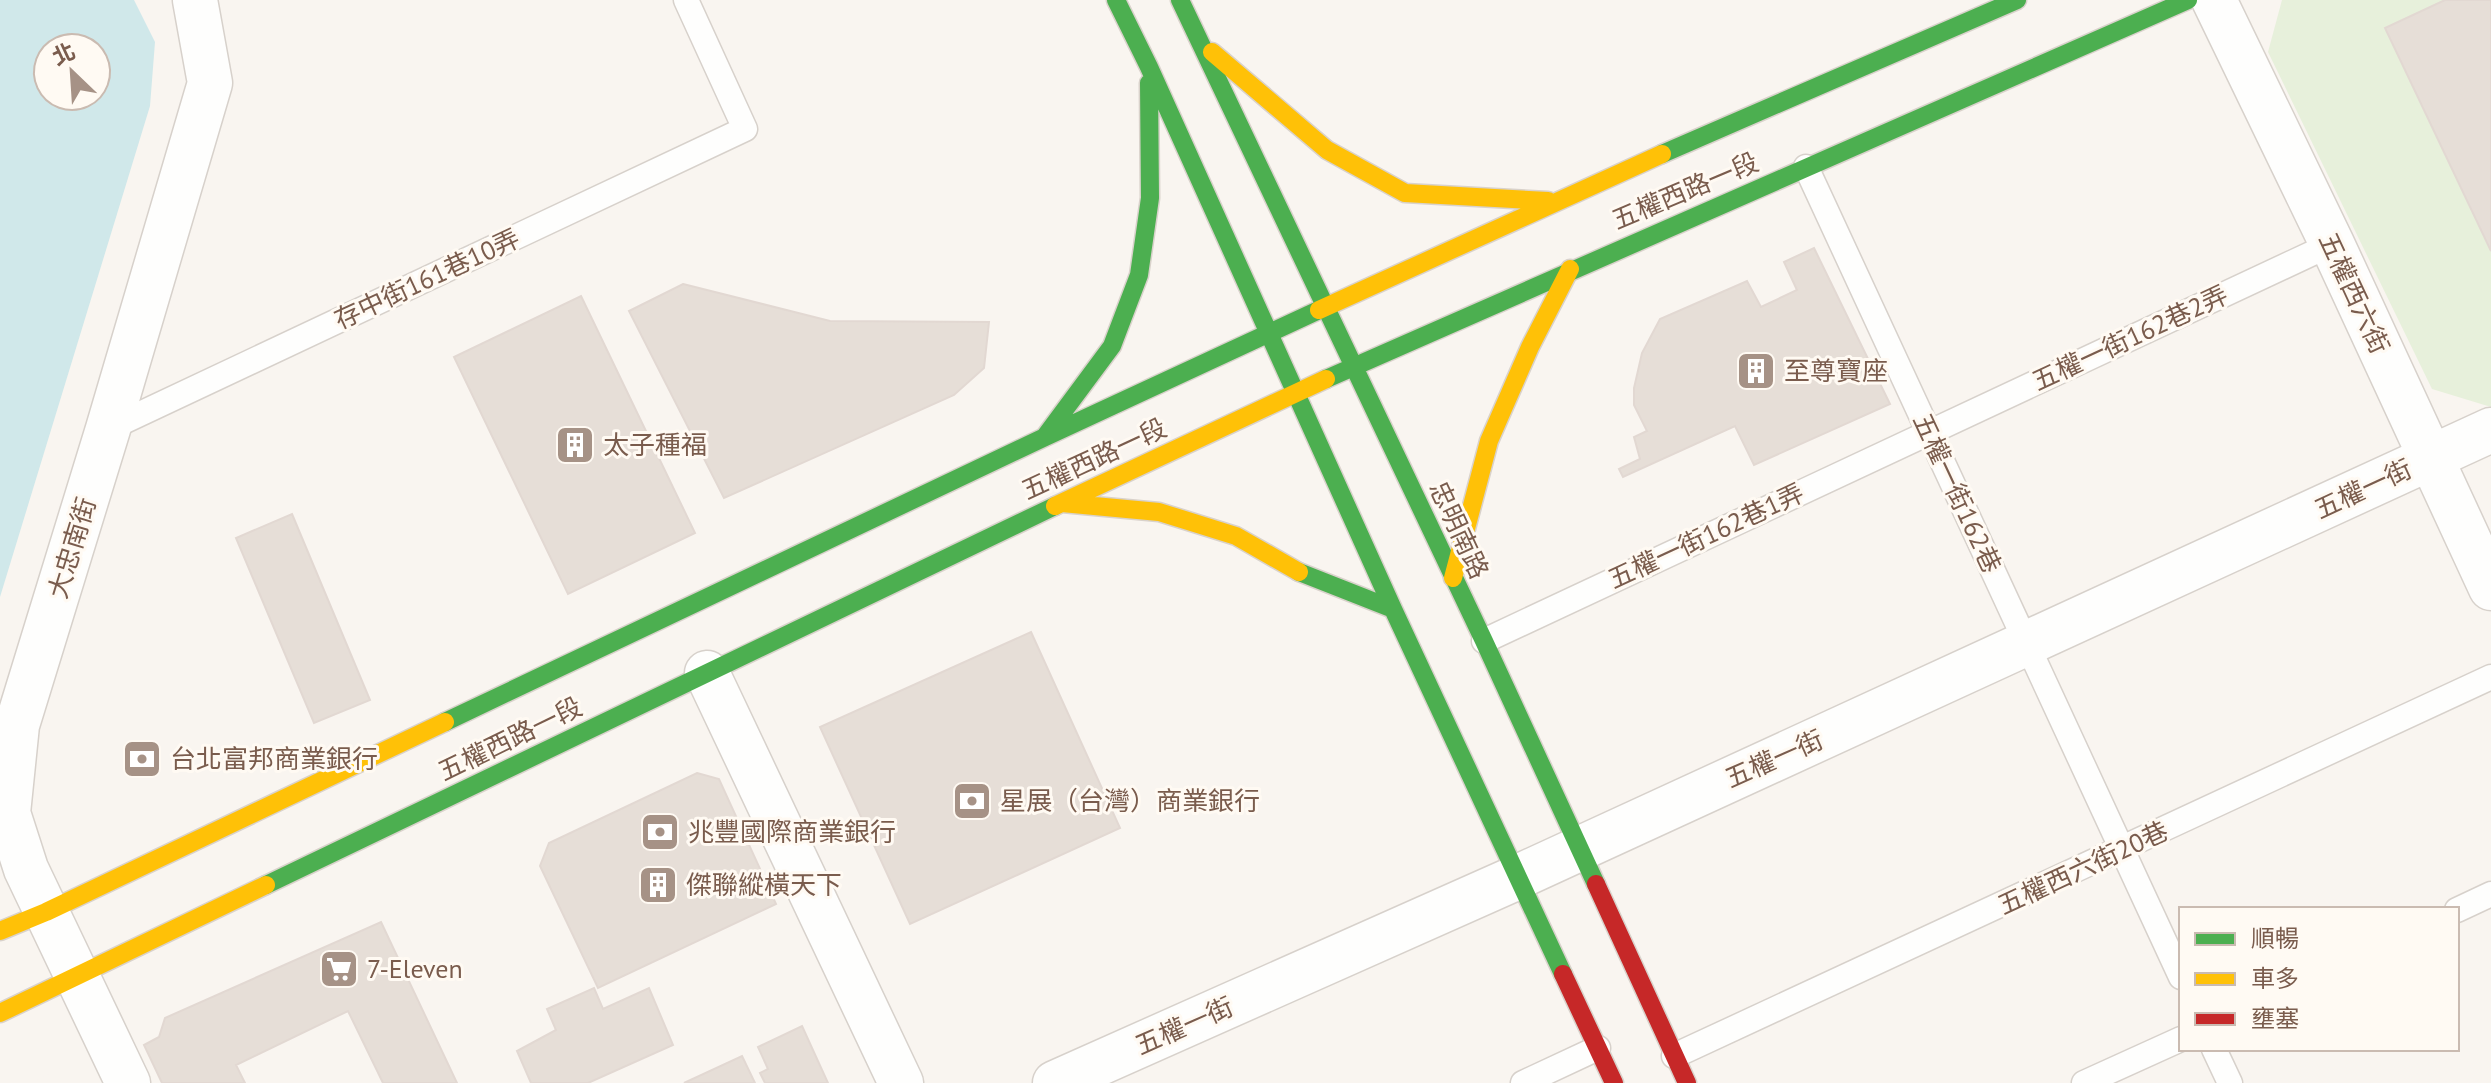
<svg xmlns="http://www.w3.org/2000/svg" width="2491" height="1083" viewBox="0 0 2491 1083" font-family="'PT Sans','Noto Sans TC',sans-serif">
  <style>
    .green { fill: #e7f0db }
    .water { fill: #d0e8ea; fill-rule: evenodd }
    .pier { fill: #f9f5f0 }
    .building { fill: #e6ded7; stroke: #e2d8d2; stroke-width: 2 }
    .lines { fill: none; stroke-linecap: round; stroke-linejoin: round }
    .lane-casing { stroke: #d7d1cb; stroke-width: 27 }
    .street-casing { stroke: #d7d1cb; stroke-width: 47 }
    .fast-casing { stroke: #d9d2cb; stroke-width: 21 }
    .slow-casing { stroke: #d9d2cb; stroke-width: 21 }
    .jam-casing { stroke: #d9d2cb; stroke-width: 21 }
    .lane { stroke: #fefefd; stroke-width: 24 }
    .street { stroke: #fefefd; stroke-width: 44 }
    .fast { stroke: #4caf50; stroke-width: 18 }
    .slow { stroke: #ffc107; stroke-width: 18 }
    .jam { stroke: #c62828; stroke-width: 18 }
    .labels { text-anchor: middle; stroke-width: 6; stroke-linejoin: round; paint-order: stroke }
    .street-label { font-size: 26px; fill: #7a5c4d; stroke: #fffaf3 }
    .poi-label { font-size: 26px; fill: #7a5c4d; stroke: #fffaf3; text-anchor: start }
  </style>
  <rect width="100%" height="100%" fill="#f9f5f0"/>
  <path class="green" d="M2282 0H2491V407L2432 389 2268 52Z"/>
  <path class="water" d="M0 0H134L155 42 150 106 0 597ZM48 48H96V96H48Z"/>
  <path class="pier" d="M0 939 4 941 61 1068 30 1083H0Z"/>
  <path class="building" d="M2445 0H2491V251L2385 28Z
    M1814 248 1890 404 1754 465 1735 426 1623 477 1619 469 1640 459 1634 437 1647 431 1634 405V388L1642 353 1660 319 1747 281 1761 307 1797 290 1784 262Z
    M683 284 830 321 989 322 984 368 954 395 724 498 629 311Z
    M581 296 695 533 568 594 454 357Z
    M292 514 370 700 314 723 236 538Z
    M1031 632 1120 828 910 924 820 727Z
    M697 773 719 779 776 904 598 988 540 866 549 843Z
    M381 922 457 1083H383L348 1011 236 1065 245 1083H162L144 1045 159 1037 165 1018Z
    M594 988 603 1009 649 988 673 1045 588 1083H531L517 1051 556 1030 547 1009Z
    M802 1026 828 1083H765L760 1073 768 1069 758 1047Z
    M742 1056 755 1083H684Z"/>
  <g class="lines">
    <defs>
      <path id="lane" d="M1806 167 2181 977
        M108 429 745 129 686 0
        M1484 641 2332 244
        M2457 910 2491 894
        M2214 1049 2230 1083
        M1674 1056 2491 677
        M1523 1083 1598 1048
        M2084 1083 2181 1039"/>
      <path id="street" d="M2214 0 2332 244 2491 588
        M707 673 901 1083
        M128 1083 26 869 8 813 17 725 108 429 210 83 195 0
        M1055 1083 1518 877 2491 430"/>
      <path id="fast" d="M1116 0 1149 67 1393 609 1563 974
        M1180 0 1484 641 1596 884
        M1662 154 2017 0
        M1326 379 2188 0
        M1046 435 1112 346 1139 275 1150 198 1149 83
        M1299 572 1393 609
        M445 722 1045 437 1319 310
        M266 885 1055 506"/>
      <path id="slow" d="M1212 52 1327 150 1405 193 1548 201
        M1319 310 1662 154
        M1062 503 1159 512 1236 536 1299 572
        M1055 506 1326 379
        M1453 578 1489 441 1530 347 1570 269
        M0 931 46 912 445 722
        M0 1013 266 885"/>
      <path id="jam" d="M1596 884 1687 1083
        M1563 974 1614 1083"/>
    </defs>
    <use href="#lane" class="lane-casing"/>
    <use href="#street" class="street-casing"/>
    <use href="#fast" class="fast-casing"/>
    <use href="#slow" class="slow-casing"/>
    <use href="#jam" class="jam-casing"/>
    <use href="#lane" class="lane"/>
    <use href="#street" class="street"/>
    <use href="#fast" class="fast"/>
    <use href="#slow" class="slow"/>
    <use href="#jam" class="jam"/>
  </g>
  <defs>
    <symbol id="building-square" viewBox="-11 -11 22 22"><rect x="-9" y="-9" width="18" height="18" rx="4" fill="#a69286" stroke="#fffaf3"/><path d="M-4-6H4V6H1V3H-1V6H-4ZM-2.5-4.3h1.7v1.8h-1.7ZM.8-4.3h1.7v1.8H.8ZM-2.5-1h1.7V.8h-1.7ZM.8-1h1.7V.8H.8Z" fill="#fff"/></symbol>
    <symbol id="bank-square" viewBox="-11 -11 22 22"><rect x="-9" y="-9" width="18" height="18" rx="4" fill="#a69286" stroke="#fffaf3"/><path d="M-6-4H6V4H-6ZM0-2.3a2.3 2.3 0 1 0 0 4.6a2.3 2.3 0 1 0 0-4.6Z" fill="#fff"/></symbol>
    <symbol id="supermarket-square" viewBox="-11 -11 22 22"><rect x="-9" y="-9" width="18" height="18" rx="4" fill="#a69286" stroke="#fffaf3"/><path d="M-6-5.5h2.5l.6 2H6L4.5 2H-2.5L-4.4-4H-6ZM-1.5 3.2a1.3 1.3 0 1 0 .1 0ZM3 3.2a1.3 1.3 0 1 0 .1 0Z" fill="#fff"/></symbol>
  </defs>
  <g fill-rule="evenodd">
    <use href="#building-square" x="1734" y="349" width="44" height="44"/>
    <use href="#building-square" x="553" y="423" width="44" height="44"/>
    <use href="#bank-square" x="120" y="737" width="44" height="44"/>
    <use href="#bank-square" x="950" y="779" width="44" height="44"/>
    <use href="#bank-square" x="638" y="810" width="44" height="44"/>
    <use href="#building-square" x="636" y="863" width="44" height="44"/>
    <use href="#supermarket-square" x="317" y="947" width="44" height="44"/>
  </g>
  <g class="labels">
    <g class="street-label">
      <text transform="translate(1685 191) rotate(-23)" y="9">五權西路一段</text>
      <text transform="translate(427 279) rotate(-25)" y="9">存中街161巷10弄</text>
      <text transform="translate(2354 293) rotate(65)" y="9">五權西六街</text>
      <text transform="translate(2130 338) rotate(-25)" y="9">五權一街162巷2弄</text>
      <text transform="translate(1094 459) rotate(-25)" y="9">五權西路一段</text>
      <text transform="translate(2363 489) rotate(-25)" y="9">五權一街</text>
      <text transform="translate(1957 493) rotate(65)" y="9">五權一街162巷</text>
      <text transform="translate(1459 530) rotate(65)" y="9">忠明南路</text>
      <text transform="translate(1706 536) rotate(-25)" y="9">五權一街162巷1弄</text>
      <text transform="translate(72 548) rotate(-73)" y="9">大忠南街</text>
      <text transform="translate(510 739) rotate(-26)" y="9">五權西路一段</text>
      <text transform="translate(1774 759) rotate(-24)" y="9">五權一街</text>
      <text transform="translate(2083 868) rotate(-25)" y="9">五權西六街20巷</text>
      <text transform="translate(1184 1026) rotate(-24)" y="9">五權一街</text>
    </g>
    <g class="poi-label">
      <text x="1784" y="380">至尊寶座</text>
      <text x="603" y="454">太子種福</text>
      <text x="170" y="768">台北富邦商業銀行</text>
      <text x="1000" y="810">星展（台灣）商業銀行</text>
      <text x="688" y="841">兆豐國際商業銀行</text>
      <text x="686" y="894">傑聯縱橫天下</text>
      <text x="367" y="978">7-Eleven</text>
    </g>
  </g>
  <rect x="2179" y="907" width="280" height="144" fill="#fffaf3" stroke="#cabbb1" stroke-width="2"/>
  <rect x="2195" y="933" width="40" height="12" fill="#4caf50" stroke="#cabbb1" stroke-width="2"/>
  <text x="2251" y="947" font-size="24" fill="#7a5c4d">順暢</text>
  <rect x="2195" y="973" width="40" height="12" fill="#ffc107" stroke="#cabbb1" stroke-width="2"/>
  <text x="2251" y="987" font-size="24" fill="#7a5c4d">車多</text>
  <rect x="2195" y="1013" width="40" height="12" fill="#c62828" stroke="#cabbb1" stroke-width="2"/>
  <text x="2251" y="1027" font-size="24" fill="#7a5c4d">壅塞</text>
  <g transform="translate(72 72) rotate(335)"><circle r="38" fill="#fffaf3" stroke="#cabbb1" stroke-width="2"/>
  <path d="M0-6L14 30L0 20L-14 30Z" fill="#a69286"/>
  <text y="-12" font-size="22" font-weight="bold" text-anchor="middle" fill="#7a5c4d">北</text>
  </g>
</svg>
